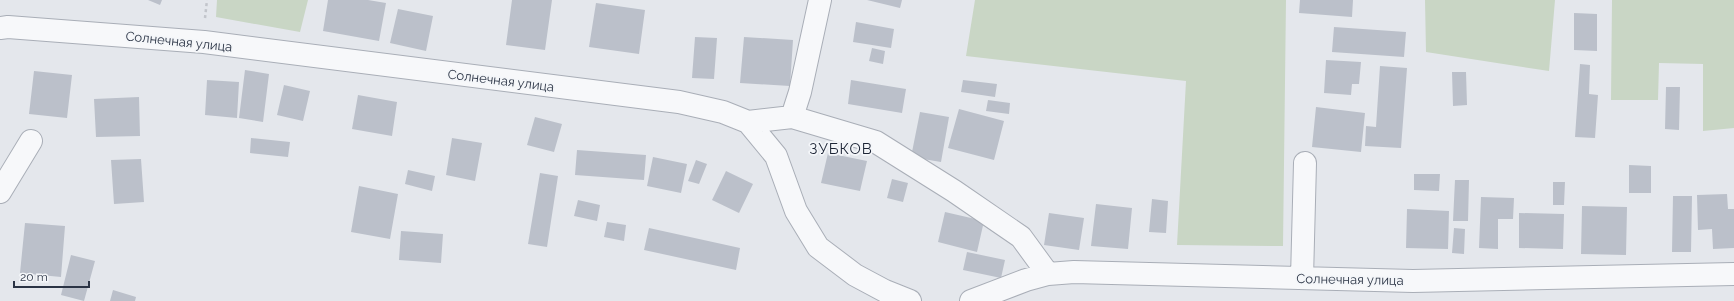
<svg xmlns="http://www.w3.org/2000/svg" width="1734" height="301" viewBox="0 0 1734 301" font-family="Raleway,sans-serif">
  <style>
    .green { fill: #c9d6c5 }
    .building { fill: #bbc0ca }
    .lines { fill: none; stroke-linecap: round; stroke-linejoin: round }
    .minor-casing { stroke: #a9aeb7; stroke-width: 24 }
    .path { stroke: #c2c5cb; stroke-width: 2.5; stroke-dasharray: 3 3; stroke-linecap: butt }
    .minor { stroke: #f7f8fa; stroke-width: 22 }
    .labels { text-anchor: middle; stroke-width: 3.5; stroke-linejoin: round; paint-order: stroke }
    .street-label { font-size: 13px; fill: #2b3445; stroke: #f4f6f9 }
    .quarter-label { font-size: 15px; letter-spacing: 1px; fill: #1d2536; stroke: #f4f6f9 }
  </style>
  <rect width="100%" height="100%" fill="#e4e7ec"/>
  <path class="green" d="M217 0H308L300 32 216 17Z
    M975 0H1286L1283 246 1177 245 1186 81 966 56Z
    M1425 0H1555L1549 71 1426 52Z
    M1612 0H1734V128L1703 131V64L1659 63 1658 100H1611Z"/>
  <path class="building" d="M148 0H162L160 5Z
    M328 0H368L386 3 379 41 323 31Z
    M512 0H552L545 50 506 45Z
    M867 0H902L900 8Z
    M1300 0H1353L1352 17 1299 13Z
    M596 3 645 10 639 54 589 47Z
    M398 9 433 16 426 51 390 43Z
    M1574 13 1597 14V51L1574 50Z
    M856 22 894 29 891 48 853 42Z
    M1334 27 1406 32 1404 57 1332 52Z
    M695 37 717 38 714 79 692 78Z
    M744 37 793 40 790 86 740 83Z
    M872 48 885 51 883 64 869 61Z
    M1326 60 1361 62 1359 84H1352L1351 95 1324 93Z
    M1580 64 1590 65 1589 94 1598 95 1595 138 1575 137Z
    M1380 66 1407 68 1401 148 1365 146 1366 126 1376 127Z
    M245 70 269 74 263 122 239 118Z
    M34 71 72 75 67 118 29 114Z
    M1452 72H1466L1467 105 1453 106Z
    M207 80 239 82 237 118 205 115Z
    M851 80 906 89 902 113 848 104Z
    M963 80 997 84 995 97 961 92Z
    M284 85 310 91 303 121 277 115Z
    M1666 87H1680L1679 130 1665 129Z
    M358 95 397 102 392 136 352 129Z
    M139 97 140 136 96 137 94 99Z
    M988 100 1010 103 1009 114 986 111Z
    M1316 107 1365 113 1361 152 1312 147Z
    M959 109 1004 121 994 160 948 148Z
    M920 112 949 117 941 162 911 157Z
    M535 117 562 124 554 152 527 145Z
    M251 138 290 142 288 157 250 153Z
    M452 138 482 143 475 181 446 175Z
    M577 150 646 155 644 180 575 175Z
    M828 153 867 161 860 191 821 183Z
    M653 157 687 164 681 193 647 186Z
    M141 159 144 202 114 204 111 160Z
    M696 160 707 164 699 184 688 181Z
    M1629 165 1651 166V193H1629Z
    M408 170 435 176 432 191 405 184Z
    M726 171 753 184 739 213 712 200Z
    M540 173 558 176 547 247 528 244Z
    M1414 174H1440L1439 191 1414 190Z
    M892 179 908 183 903 202 887 198Z
    M1455 180H1469L1468 221H1453Z
    M1553 182H1565L1564 205H1553Z
    M359 186 398 194 390 239 351 232Z
    M1727 194 1728 209H1734V248L1713 249 1712 229 1698 230 1697 195Z
    M1673 196H1692L1691 252H1672Z
    M1481 197 1514 198 1513 219H1498V249L1479 248Z
    M1152 199 1168 201 1166 233 1149 232Z
    M578 200 600 205 597 221 574 216Z
    M1096 204 1132 208 1128 249 1091 246Z
    M1582 206 1627 207 1626 255 1581 254Z
    M1407 209 1449 211 1448 249 1406 248Z
    M945 212 984 221 977 252 938 242Z
    M1049 213 1084 218 1079 250 1044 245Z
    M1519 213 1564 214 1563 249 1519 248Z
    M607 222 626 225 624 241 604 237Z
    M25 223 65 226 61 277 20 273Z
    M649 228 740 248 736 270 644 250Z
    M1454 228 1465 229 1464 254 1452 253Z
    M401 231 443 234 441 263 399 260Z
    M967 252 1005 260 1001 278 963 270Z
    M71 255 95 261 84 301 61 295Z
    M113 290 136 297 135 301H110Z"/>
  <g class="lines">
    <defs>
      <path id="minor" d="M0 28 8 27 204 42 679 102 723 112 748 122 776 156 796 211 818 247 855 275 885 291 910 301
        M792 117 876 142 954 191 1021 237 1048 274
        M748 122 792 117 800 92 820 0
        M0 192 31 141
        M1302 278 1305 163
        M971 301 1026 280 1048 274 1074 272 1413 281 1734 274"/>
    </defs>
    <use href="#minor" class="minor-casing"/>
    <path class="path" d="M205 18 207 0"/>
    <use href="#minor" class="minor"/>
  </g>
  <g class="labels">
    <g class="street-label">
      <text transform="translate(179 41) rotate(6)" y="5">Солнечная улица</text>
      <text transform="translate(501 80) rotate(7)" y="5">Солнечная улица</text>
      <text transform="translate(1350 279) rotate(1)" y="5">Солнечная улица</text>
    </g>
    <g class="quarter-label">
      <text x="841" y="154">ЗУБКОВ</text>
    </g>
  </g>
  <path d="M14 281v6h75v-6" fill="none" stroke="#2b3445" stroke-width="2"/>
  <text x="20" y="281" font-size="12" fill="#2b3445" stroke="#f4f6f9" stroke-width="3" paint-order="stroke">20 m</text>
</svg>
